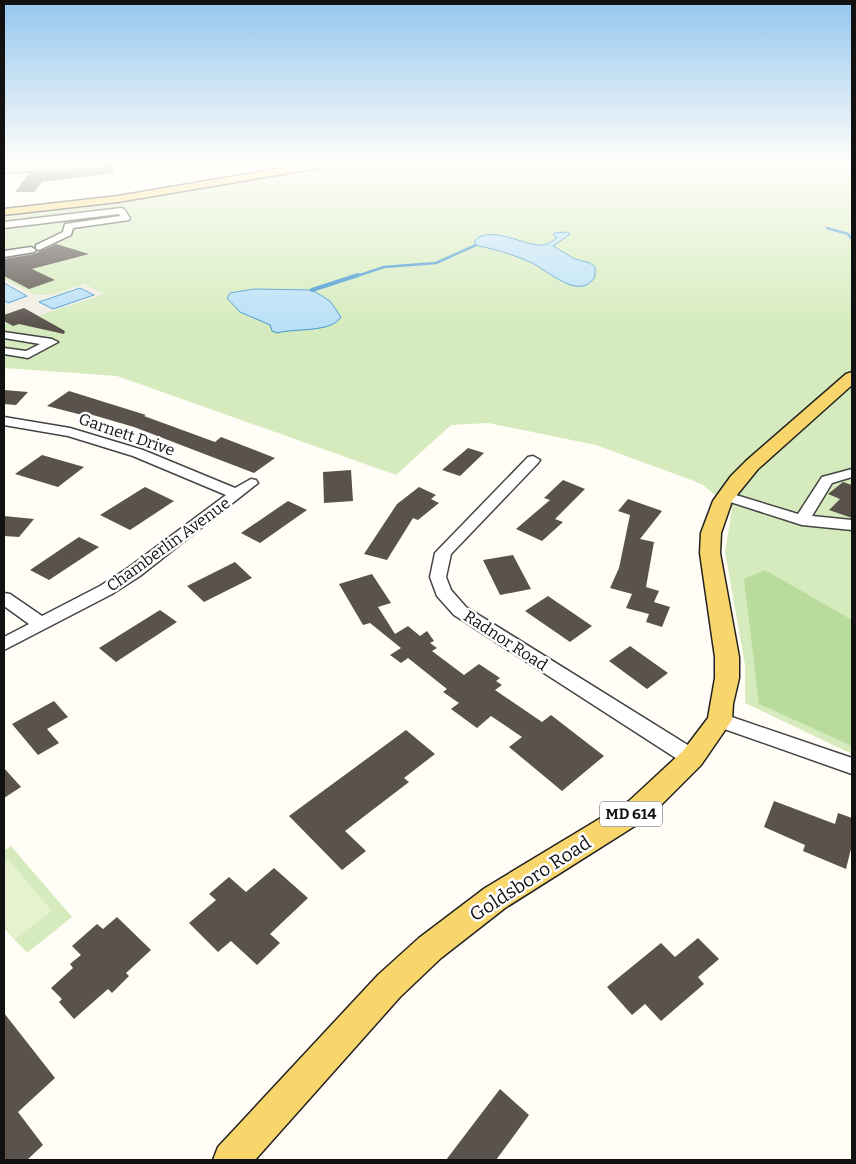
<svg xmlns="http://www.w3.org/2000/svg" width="856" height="1164" viewBox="0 0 856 1164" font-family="Bitter,serif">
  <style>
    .green { fill: #d5ebbd }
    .forest { fill: #b9dc9c }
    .pitch { fill: #e6f2cf }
    .plaza { fill: #f1ede2 }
    .water { fill: #b9e0f7; stroke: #3f96cf }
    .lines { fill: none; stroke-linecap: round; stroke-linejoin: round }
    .stream-far1 { stroke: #3f96cf; stroke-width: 2.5 }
    .stream { stroke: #3f96cf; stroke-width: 4 }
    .building { fill: #5a524d }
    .minor-casing { stroke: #444; stroke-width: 3 }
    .major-casing { stroke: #222; stroke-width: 3 }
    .minor { fill: #fff; fill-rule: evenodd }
    .major { fill: #f9d66b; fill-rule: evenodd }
    .labels { text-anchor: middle; stroke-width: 5; stroke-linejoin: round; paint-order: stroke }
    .shield { fill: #fff; stroke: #585858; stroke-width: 1 }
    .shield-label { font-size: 15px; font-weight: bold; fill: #111 }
    .street-label { font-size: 16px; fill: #111; stroke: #fff }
    .near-street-label { font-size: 19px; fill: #111; stroke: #fff }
  </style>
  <rect width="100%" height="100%" fill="#fffdf5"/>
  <path class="green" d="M359 164H852V754L745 703V665L725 552 732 509 703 485 694 481 596 445 488 423 451 425 396 475 117 376 4 368V217L114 204Z
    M11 846 72 917 27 953 4 928V851Z"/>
  <path class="forest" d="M765 570 852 620V746L759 704 744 579Z"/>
  <path class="pitch" d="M8 859 52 911 15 939 4 925V862Z"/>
  <path class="plaza" d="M4 279 35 295H51L84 284 104 294 38 316 24 308 6 314 4 312V300L8 303 27 296 4 283Z"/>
  <path class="water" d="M567 232 570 234 553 246 575 259 590 263 595 267V277C579 302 548 270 530 262 514 255 495 249 478 246L474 242C487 223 524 246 542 245 548 245 552 241 557 238L553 235 554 233Z
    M4 283 27 296 8 303 4 300Z
    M80 288 94 295 53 309 39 302Z
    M254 289 312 290 330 301 341 317C331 333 295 328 277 333L272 331 270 325 240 312 227 298 230 293Z"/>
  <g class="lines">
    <path class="stream-far1" d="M827 228 848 234 852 239
      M354 277 384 267 436 263 476 245"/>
    <path class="stream" d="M312 290 358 275"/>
  </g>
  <path class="building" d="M104 164H113L114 173 42 182 34 192H15L29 173 98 168Z
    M56 244 89 254 32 269 55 280 29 289 4 276V259L34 254Z
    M24 308 65 331 64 334 19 324 13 326 4 321V315Z
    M4 390 28 392 16 405 4 404Z
    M69 391 146 415 144 416 215 442 221 437 275 458 254 473 134 427 86 413 82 415 47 406Z
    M468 448 484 453 460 476 442 470Z
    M42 455 84 467 58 487 15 474Z
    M351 470 353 501 324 503 323 472Z
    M563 480 585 489 555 519 563 522 542 541 516 529 550 500 544 498Z
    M843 482 852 485V518L829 510 840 499 828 494Z
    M145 487 174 501 130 530 100 515Z
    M419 487 436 495 431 499 439 503 418 520 413 518 387 560 364 554 397 504Z
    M628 499 662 511 640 539 654 542 646 587 659 591 654 602 670 607 662 627 646 622 649 614 626 608 632 594 610 588 619 568 630 515 618 511Z
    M288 501 307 510 260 543 241 533Z
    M4 516 34 519 19 537 4 536Z
    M79 537 99 547 49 580 30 570Z
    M513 555 531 589 500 595 483 560Z
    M235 562 252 578 204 602 187 586Z
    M372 574 391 603 378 607 395 634 408 626 420 636 427 631 434 641 430 643 437 648 432 651 464 675 479 664 500 678 496 681 502 685 495 690 542 722 551 715 604 756 562 791 509 747 522 737 491 716 477 728 451 709 459 703 443 692 447 689 408 658 401 663 390 655 401 648 370 623 363 625 339 584Z
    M548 596 592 626 570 642 525 611Z
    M160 610 177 622 116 662 99 648Z
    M630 646 668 673 647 689 609 661Z
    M54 701 68 717 47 729 59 743 38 755 12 724Z
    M406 730 435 754 404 778 409 782 345 831 366 851 342 870 289 816Z
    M4 768 21 787 4 798Z
    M774 801 835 824 838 813 852 818V845L846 869 803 851 805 845 764 827Z
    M274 868 308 898 270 934 280 943 257 965 231 941 218 952 189 923 216 900 209 894 229 877 246 892Z
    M117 917 151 950 126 973 129 976 112 993 108 989 74 1019 59 1002 62 999 51 988 73 968 70 964 81 955 72 946 97 924 103 929Z
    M698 938 719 959 698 977 704 984 661 1021 645 1004 632 1015 607 987 661 943 675 957Z
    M4 1013 55 1078 18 1112 43 1145 27 1160H4Z
    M500 1089 529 1115 496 1160H446Z"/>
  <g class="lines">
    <defs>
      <path id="minor" d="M65 164H102L98 166 4 173V169Z
        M121 208 124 209 130 218 129 220 73 228 71 235 39 250 36 249V245L63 232 65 224 120 216 119 214 4 228V222Z
        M31 247 36 250 34 252 4 257V251Z
        M4 332 52 339 58 342 28 358 4 354V348L26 351 40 344 4 338Z
        M4 417 70 428 143 450 235 488 251 479 256 480 258 483 140 576 112 594 4 650V637L29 624 4 606V593L10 594 42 616 100 586 128 568 226 495 133 456 68 436 4 425Z
        M533 456 540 460 538 463 451 554 446 577 451 590 466 607 699 752 702 758 699 764 692 766 685 764 454 615 437 596 430 577 435 553 528 457Z
        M852 469V477L832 483 812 516 852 520V530L802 525 721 499 719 496 721 493 726 492 798 514 822 477Z
        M720 713 852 758V774L713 725 710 720 713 715Z"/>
      <path id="major" d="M306 164H330L325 167 118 202 4 215V209L118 196Z
        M852 372V385L758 469 732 501 721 533 720 553 739 657V678L733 704 732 720 701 765 649 817 505 908 441 958 400 997 255 1160H213L218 1147 378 975 419 938 485 888 629 801 683 751 708 718 715 678V657L700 553 701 533 713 501 731 476 746 461 846 374Z"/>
    </defs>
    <use href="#minor" class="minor-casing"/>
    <use href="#major" class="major-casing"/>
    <use href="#minor" class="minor"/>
    <use href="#major" class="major"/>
  </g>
  <linearGradient id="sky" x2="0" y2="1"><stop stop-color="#95c6ee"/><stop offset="0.5" stop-color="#fffefa"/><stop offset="1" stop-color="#fffefa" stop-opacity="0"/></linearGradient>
  <rect width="856" height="327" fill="url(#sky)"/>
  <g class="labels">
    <rect class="shield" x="600" y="801.5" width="62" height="25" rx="4"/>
    <g class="shield-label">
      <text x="631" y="819">MD 614</text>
    </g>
    <g class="street-label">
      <text transform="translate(127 434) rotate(19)" y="6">Garnett Drive</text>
      <text transform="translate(168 544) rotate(-36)" y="6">Chamberlin Avenue</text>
      <text transform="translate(506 640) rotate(33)" y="6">Radnor Road</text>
    </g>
    <g class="near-street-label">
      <text transform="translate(530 878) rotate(-33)" y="7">Goldsboro Road</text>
    </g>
  </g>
  <rect width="856" height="1164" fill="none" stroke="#111111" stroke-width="10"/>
</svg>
